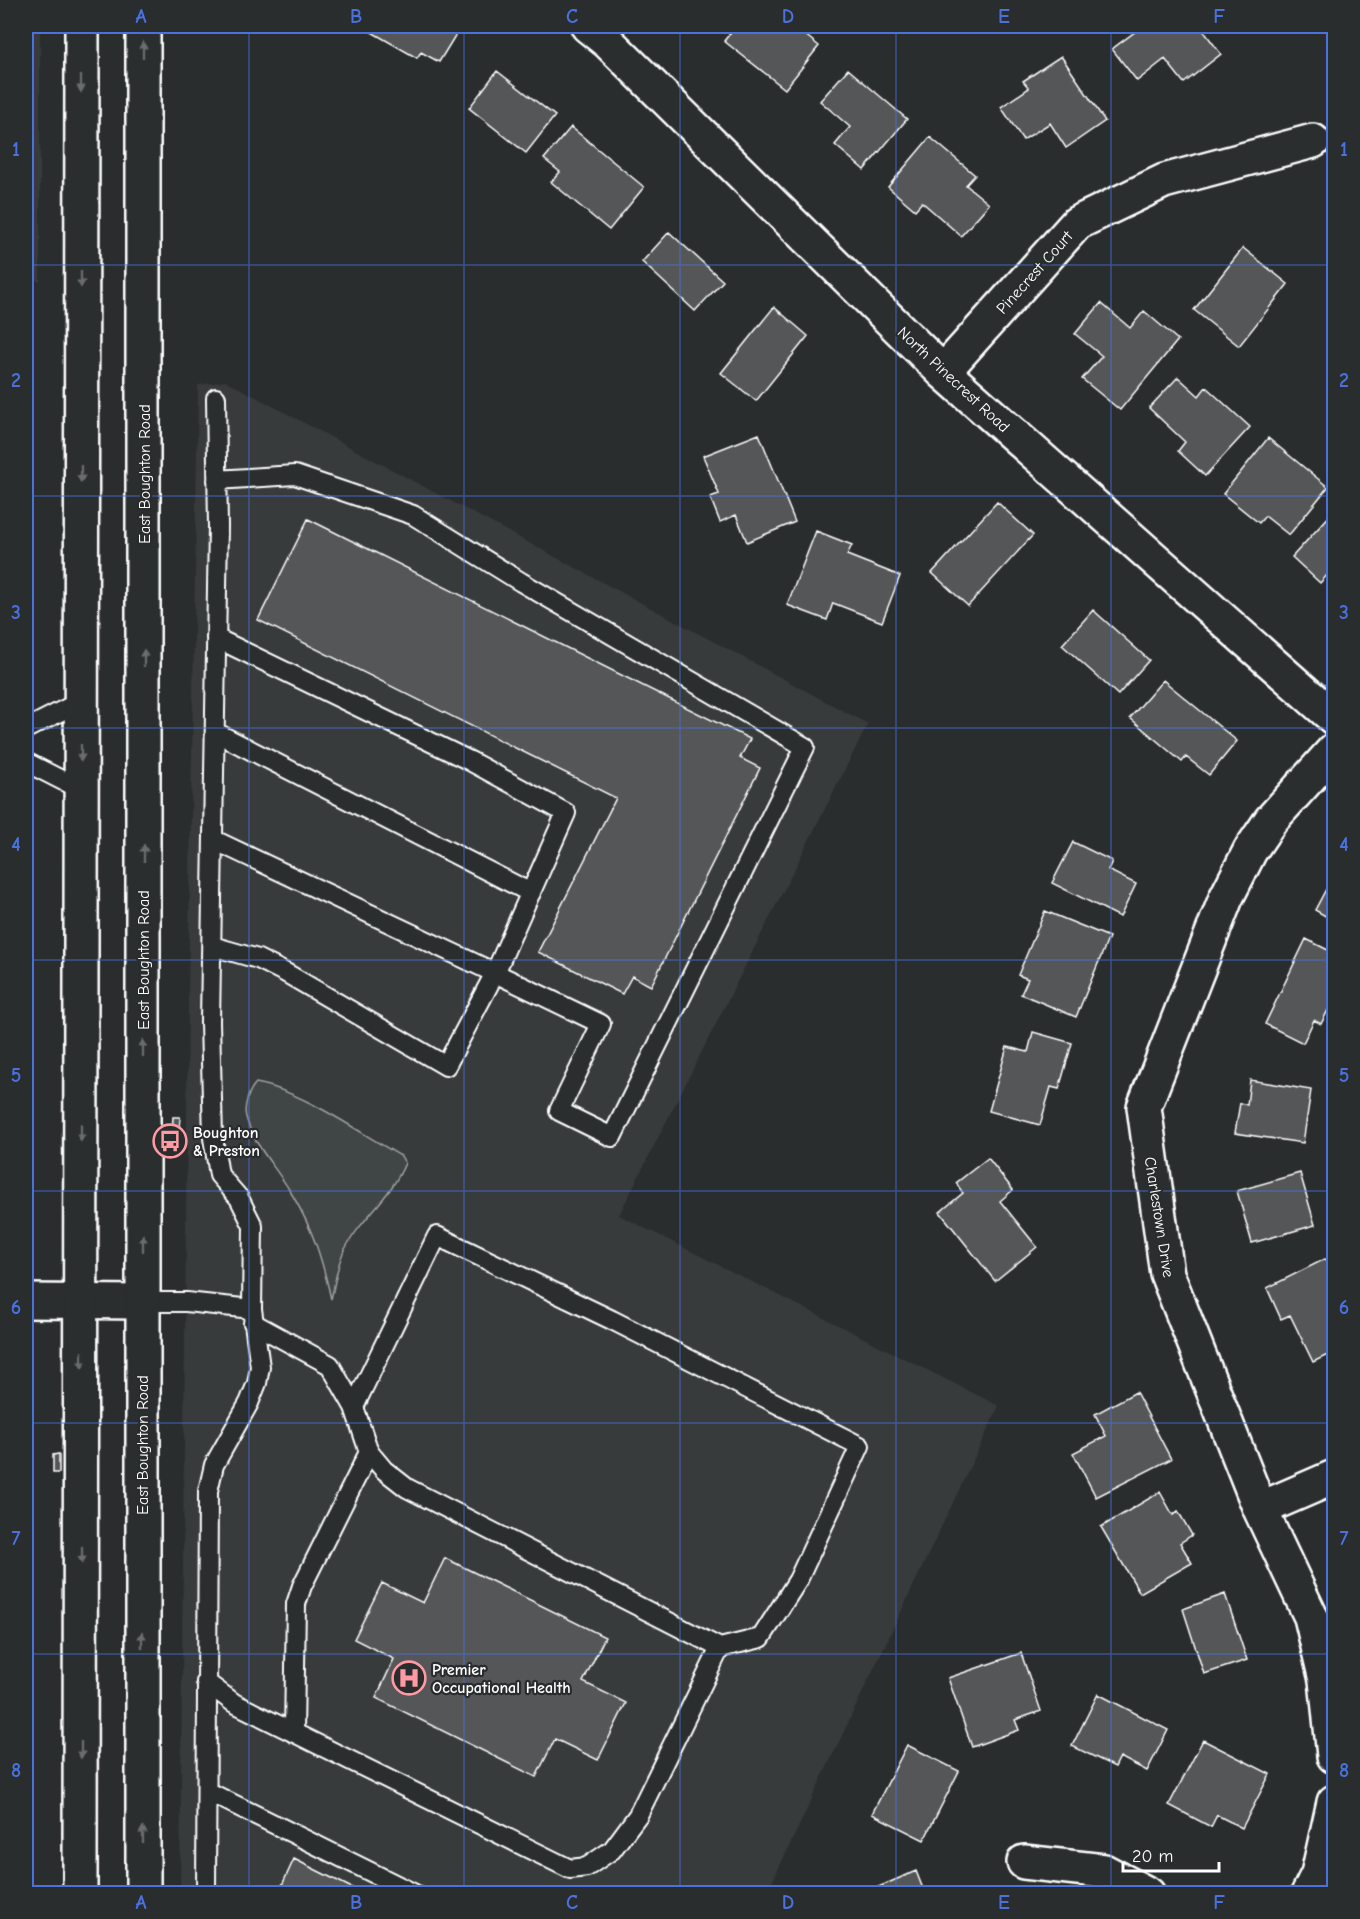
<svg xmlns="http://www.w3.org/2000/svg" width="1360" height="1919" viewBox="0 0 1360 1919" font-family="'Comic Neue',sans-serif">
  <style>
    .built { fill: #373a3b }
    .green { fill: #414445; stroke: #a0a2a2; stroke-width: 1.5 }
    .building { fill: #555758; stroke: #fff; stroke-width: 1.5 }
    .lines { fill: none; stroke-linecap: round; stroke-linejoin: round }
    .lane-casing { stroke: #fff; stroke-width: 22 }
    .street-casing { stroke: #fff; stroke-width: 38 }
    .secondary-casing { stroke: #fff; stroke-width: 38 }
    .lane { stroke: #2a2d2e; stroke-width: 18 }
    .street { stroke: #2a2d2e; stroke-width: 33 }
    .secondary { stroke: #2a2d2e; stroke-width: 33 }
    .oneway { fill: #6a6c6d }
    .grid { fill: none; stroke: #4a71e0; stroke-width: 1.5; stroke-opacity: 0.55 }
    .labels { text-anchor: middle; stroke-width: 4.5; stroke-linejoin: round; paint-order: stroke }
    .street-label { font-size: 16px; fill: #fff; stroke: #2a2d2e }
    .poi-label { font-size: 16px; font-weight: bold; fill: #fff; stroke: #2a2d2e; text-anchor: start }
    .neatline { fill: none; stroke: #4a71e0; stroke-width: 2 }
    .grid-label { font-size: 20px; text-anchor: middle; font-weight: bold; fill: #4a71e0 }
  </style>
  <rect width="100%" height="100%" fill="#2a2d2e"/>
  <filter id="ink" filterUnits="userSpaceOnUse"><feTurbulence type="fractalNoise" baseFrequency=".0167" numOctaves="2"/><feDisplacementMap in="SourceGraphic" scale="12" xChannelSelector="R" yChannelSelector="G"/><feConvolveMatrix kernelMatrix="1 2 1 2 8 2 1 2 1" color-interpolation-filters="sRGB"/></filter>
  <g filter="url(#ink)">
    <path class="built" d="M26 26H40V282L26 275Z
      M226 381 868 724 619 1215 999 1406 767 1893 180 1894 188 998 198 385Z"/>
    <path class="green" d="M256 1083C302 1091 360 1133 401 1156L405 1163C391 1198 359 1220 343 1253 337 1266 335 1284 331 1299 322 1259 314 1232 293 1196 278 1169 254 1147 246 1117 243 1107 249 1090 256 1083Z"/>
    <path class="building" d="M361 26H461L439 62 421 52 417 58Z
      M736 26H794L819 46 785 89 724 41Z
      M1143 26H1200L1221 54 1184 83 1165 59 1137 81 1112 49Z
      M1061 56 1105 121 1066 148 1050 123 1023 140 1001 107 1029 88 1023 81Z
      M848 69 907 119 864 170 835 145 850 127 820 101Z
      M497 71 555 116 526 153 469 108Z
      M571 127 644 187 609 230 551 182 560 172 544 159Z
      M930 137 975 175 966 185 989 204 961 236 922 202 915 210 888 187Z
      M669 232 723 281 695 311 642 262Z
      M1243 248 1288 284 1239 346 1194 310Z
      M1101 303 1130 328 1144 311 1178 340 1120 410 1082 379 1102 356 1075 334Z
      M774 307 808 336 756 401 721 373Z
      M1178 377 1199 396 1206 387 1250 427 1205 476 1178 451 1185 442 1149 408Z
      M759 434 795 522 747 542 736 515 720 522 710 497 719 494 703 456Z
      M1268 438 1328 487 1289 535 1265 516 1259 523 1223 494Z
      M997 502 1033 535 968 606 932 573Z
      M1334 511V580L1328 574 1320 583 1292 557Z
      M308 519 750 739 740 758 760 768 651 986 632 976 622 994 538 952 616 798 258 620Z
      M816 531 852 545 847 555 900 576 882 622 833 603 827 620 787 605Z
      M1093 610 1149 660 1118 695 1062 645Z
      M1163 680 1237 741 1209 775 1186 757 1182 762 1130 718Z
      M1073 842 1112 861 1108 870 1136 884 1120 917 1052 883Z
      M1334 874V921L1315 910Z
      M1045 911 1109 937 1076 1017 1021 994 1028 979 1018 975Z
      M1306 939 1334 953V998L1321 1024 1314 1020 1303 1043 1265 1024Z
      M1033 1032 1072 1043 1059 1089 1051 1087 1040 1125 989 1111 1007 1047 1028 1052Z
      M1250 1080 1311 1090 1303 1143 1235 1133 1240 1103 1247 1105Z
      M173 1117H180L179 1134 172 1133Z
      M988 1158 1013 1190 1000 1201 1037 1247 995 1281 940 1212 963 1193 956 1183Z
      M1300 1173 1315 1225 1252 1243 1237 1191Z
      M1325 1259 1334 1279V1352L1313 1362 1290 1315 1281 1319 1267 1288Z
      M1136 1392 1171 1459 1096 1497 1073 1453 1106 1436 1095 1414Z
      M59 1454V1473H53V1455Z
      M1160 1492 1173 1515 1178 1511 1192 1535 1180 1543 1192 1563 1140 1593 1101 1527Z
      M445 1558 605 1637 583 1682 626 1703 598 1760 555 1739 536 1777 376 1698 394 1659 354 1639 382 1583 423 1603Z
      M1225 1594 1247 1660 1204 1674 1183 1609Z
      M1021 1653 1041 1711 1015 1720 1019 1730 972 1747 948 1678Z
      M1098 1694 1168 1730 1147 1771 1120 1757 1115 1767 1072 1746Z
      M1203 1740 1270 1774 1242 1828 1217 1815 1211 1827 1169 1805Z
      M907 1745 959 1771 924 1840 872 1814Z
      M294 1859 364 1894H278Z
      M916 1871 925 1894H862Z"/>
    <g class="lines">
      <defs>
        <path id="lane" d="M26 729 81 701
          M215 732 531 893
          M26 762 81 790
          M214 840 495 973 566 813 470 761 216 638
          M212 946 258 959 286 973 446 1066 495 973 601 1024 559 1111 612 1137 805 747 521 582 413 515 295 475 217 480
          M142 1302H186L252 1309
          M253 1323 330 1365 354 1407 369 1452 384 1470 407 1488 720 1648 761 1638 798 1580 860 1446 612 1320 437 1236 354 1407
          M206 1682 234 1703 570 1869 587 1867 612 1850 638 1815 720 1648
          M294 1733 296 1604 302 1586 369 1452
          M207 1791 415 1894
          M206 1894 208 1491 214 1465 249 1403 257 1383 260 1367 252 1309 253 1226 239 1198 219 1175 213 1138 210 1022 218 526 216 398"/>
        <path id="street" d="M588 26 608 42 943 372 1334 718
          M943 372 1077 223 1164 181 1313 141
          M1334 750 1271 820 1250 851 1226 898 1144 1107 1167 1274 1260 1509 1311 1617 1326 1680 1334 1756
          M26 1301 142 1302
          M1260 1509 1334 1477
          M1024 1862 1104 1871 1148 1894
          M1308 1894 1318 1874 1334 1802"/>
        <path id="secondary" d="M80 1894 82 26
          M143 1894V26"/>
      </defs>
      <use href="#lane" class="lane-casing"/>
      <use href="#street" class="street-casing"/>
      <use href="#secondary" class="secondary-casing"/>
      <use href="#lane" class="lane"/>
      <use href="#street" class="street"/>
      <use href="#secondary" class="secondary"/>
    </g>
    <defs><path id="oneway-solid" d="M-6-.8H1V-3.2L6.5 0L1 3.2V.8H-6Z" transform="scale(1.5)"/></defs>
    <g class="oneway">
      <use href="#oneway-solid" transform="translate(143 50) rotate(-90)"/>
      <use href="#oneway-solid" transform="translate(81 84) rotate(90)"/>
      <use href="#oneway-solid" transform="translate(81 279) rotate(90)"/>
      <use href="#oneway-solid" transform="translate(81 474) rotate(90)"/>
      <use href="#oneway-solid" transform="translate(144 658) rotate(-90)"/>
      <use href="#oneway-solid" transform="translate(81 753) rotate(90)"/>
      <use href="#oneway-solid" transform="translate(144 853) rotate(-90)"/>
      <use href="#oneway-solid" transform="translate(143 1048) rotate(-90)"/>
      <use href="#oneway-solid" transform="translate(81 1133) rotate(90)"/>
      <use href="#oneway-solid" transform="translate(143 1243) rotate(-90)"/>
      <use href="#oneway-solid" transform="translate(82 1360) rotate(90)"/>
      <use href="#oneway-solid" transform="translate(82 1555) rotate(90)"/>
      <use href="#oneway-solid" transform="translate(142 1640) rotate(-90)"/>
      <use href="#oneway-solid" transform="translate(81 1750) rotate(90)"/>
      <use href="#oneway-solid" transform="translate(143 1835) rotate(-90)"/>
    </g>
  </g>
  <path class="grid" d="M249 26V1894M464 26V1894M680 26V1894M896 26V1894M1111 26V1894M26 265H1334M26 496H1334M26 728H1334M26 960H1334M26 1191H1334M26 1423H1334M26 1654H1334"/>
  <defs>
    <symbol id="bus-ring" viewBox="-11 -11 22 22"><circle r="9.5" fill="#2a2d2e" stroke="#ff9aa2" stroke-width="1.5"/><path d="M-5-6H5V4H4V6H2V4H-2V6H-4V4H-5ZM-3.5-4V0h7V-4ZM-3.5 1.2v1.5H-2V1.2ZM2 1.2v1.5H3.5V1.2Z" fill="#ff9aa2"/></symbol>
    <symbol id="hospital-ring" viewBox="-11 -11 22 22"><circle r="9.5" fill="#2a2d2e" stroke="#ff9aa2" stroke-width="1.5"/><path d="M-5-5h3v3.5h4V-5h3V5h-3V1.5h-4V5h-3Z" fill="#ff9aa2"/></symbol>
  </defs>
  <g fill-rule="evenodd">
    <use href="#bus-ring" x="151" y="1122" width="38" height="38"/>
    <use href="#hospital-ring" x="390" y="1659" width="38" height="38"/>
  </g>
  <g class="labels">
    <g class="street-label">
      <text transform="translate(1034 272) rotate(-48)" y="6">Pinecrest Court</text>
      <text transform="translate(954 379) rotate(43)" y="6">North Pinecrest Road</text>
      <text transform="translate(144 474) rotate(-90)" y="6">East Boughton Road</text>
      <text transform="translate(143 960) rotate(-90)" y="6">East Boughton Road</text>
      <text transform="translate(1160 1217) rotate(81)" y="6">Charlestown Drive</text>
      <text transform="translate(142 1445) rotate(-90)" y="6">East Boughton Road</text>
    </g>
    <g class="poi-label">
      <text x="193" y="1138">Boughton<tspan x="193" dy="18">&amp; Preston</tspan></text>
      <text x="432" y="1675">Premier<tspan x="432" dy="18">Occupational Health</tspan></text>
    </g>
  </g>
  <rect width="1360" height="1919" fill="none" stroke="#2a2d2e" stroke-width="66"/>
  <path d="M1123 1862v9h96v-9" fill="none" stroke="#ffffff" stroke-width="3"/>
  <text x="1132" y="1862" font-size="18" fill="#ffffff" stroke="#2a2d2e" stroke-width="4.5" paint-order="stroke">20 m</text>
  <rect x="33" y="33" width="1294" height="1853" class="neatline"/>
  <g class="grid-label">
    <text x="141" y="23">A</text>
    <text x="356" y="23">B</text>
    <text x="572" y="23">C</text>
    <text x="788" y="23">D</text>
    <text x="1004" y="23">E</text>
    <text x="1219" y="23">F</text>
    <text x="16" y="156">1</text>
    <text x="1344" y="156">1</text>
    <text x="16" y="387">2</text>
    <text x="1344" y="387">2</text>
    <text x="16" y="619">3</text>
    <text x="1344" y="619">3</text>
    <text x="16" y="851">4</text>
    <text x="1344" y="851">4</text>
    <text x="16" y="1082">5</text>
    <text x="1344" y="1082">5</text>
    <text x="16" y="1314">6</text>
    <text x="1344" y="1314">6</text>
    <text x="16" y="1545">7</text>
    <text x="1344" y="1545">7</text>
    <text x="16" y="1777">8</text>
    <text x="1344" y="1777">8</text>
    <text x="141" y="1909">A</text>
    <text x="356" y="1909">B</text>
    <text x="572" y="1909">C</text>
    <text x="788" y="1909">D</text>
    <text x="1004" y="1909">E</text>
    <text x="1219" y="1909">F</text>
  </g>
</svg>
